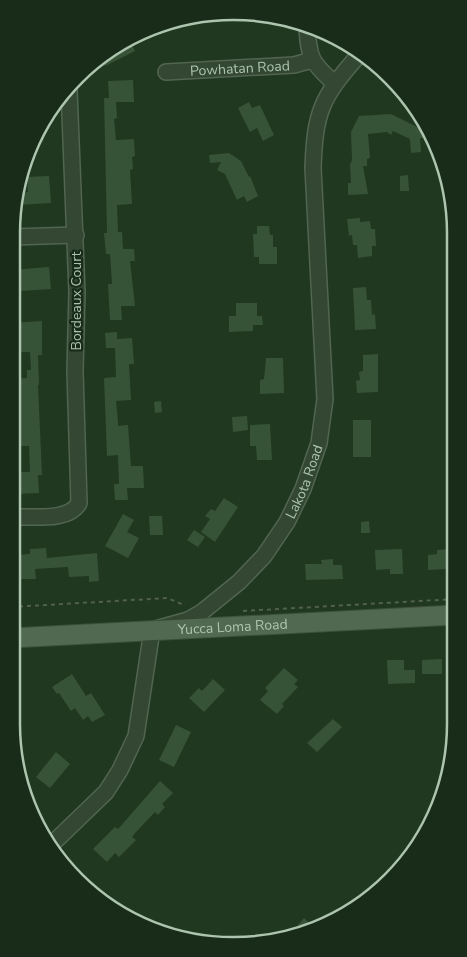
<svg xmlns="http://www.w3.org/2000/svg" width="467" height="957" viewBox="0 0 467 957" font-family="'Nunito Sans',sans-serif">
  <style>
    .building { fill: #375337 }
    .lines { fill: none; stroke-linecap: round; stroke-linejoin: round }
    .minor-casing { stroke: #516551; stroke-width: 18 }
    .major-casing { stroke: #3d513d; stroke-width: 21 }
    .path { stroke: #54614a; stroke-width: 2; stroke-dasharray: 4 4; stroke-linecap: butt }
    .minor { stroke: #334733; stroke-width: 15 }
    .major { stroke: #516851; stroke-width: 19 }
    .labels { text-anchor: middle; stroke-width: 4.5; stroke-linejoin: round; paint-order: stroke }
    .street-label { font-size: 14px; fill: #adc4ae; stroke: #192c19 }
    .rim { fill: none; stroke: #adc4ae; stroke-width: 2.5 }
  </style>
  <rect width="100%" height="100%" fill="#203720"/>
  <path class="building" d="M130 41 135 51 105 66 101 58Z
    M133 80 134 102H116L117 118 114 119 116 140 134 139 135 156 132 157 133 169 130 170 132 204 117 205 118 232H122L123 249H134L135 261H130L135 306H121L122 320H110L108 284H112L110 254H106L104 233H107L104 98H109L108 81Z
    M249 102 252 108 260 105 274 135 263 141 257 128 250 132 238 108Z
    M391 114 423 130V138H420L421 152 411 153 410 139 393 131 391 135 387 132 368 134 370 158 367 159V166H363L368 194 348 195V183H351L350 165 352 160 351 132 359 116Z
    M229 153 241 161 249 177 250 176 258 196 247 202 244 196 237 200 225 174 217 170 221 162 210 163 209 155Z
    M408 175 409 191H400V176Z
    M49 176 51 203 16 205 19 193 28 192 27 177Z
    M360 218V222L370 221 371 229H375L376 246H372V256L358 258 357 245H353L352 235 349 236 347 219Z
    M257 226H269L270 235H273V247H277V264H259V257H254L253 234H257Z
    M49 267 51 289 21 291 20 281H12V270Z
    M366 287 367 300H371L372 315 375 314 376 329 355 330 353 288Z
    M236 303H257V316H262L263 325H253V331L229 332V316H236Z
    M42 321V355H38L39 385H38L42 475H38L39 493 15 494 14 485H11V472H30L29 446H19L17 401 12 402V379L27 378V370H31L30 352H13L12 323Z
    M117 332V339L132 338 134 364H129L131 400 116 401 118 422V426L128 425 131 466H143L144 488H127L128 500H115L114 484H119L118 455 107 456 104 378 116 377 115 348H106L105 333Z
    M378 354V392L357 393 356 381 360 380 359 372 363 371V355Z
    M266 358H283L284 393 260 394V380L264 379Z
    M161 401 162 412 155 413 154 402Z
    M247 416 248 430 233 432 232 417Z
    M353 420H371V457H353Z
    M270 424 272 460H257L256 446H250V425Z
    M224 498 238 507 215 542 201 532 210 519 205 516 211 509 215 511Z
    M123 514 134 520 127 532 139 538 128 558 105 546Z
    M149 516H162L163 535H150Z
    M369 521 370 533H361V522Z
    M194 530 205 537 198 547 187 540Z
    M46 548 47 558 97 553 99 581 89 582V576L69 577 68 567 35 569 36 579H14V555L30 554V549Z
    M402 549 403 574H390V569L376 570 375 550Z
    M448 549V555L455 554V573L446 574V569L428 570V555L437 554V550Z
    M333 559V565H342L343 579 306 580 305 564H322L321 560Z
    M442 659V674H422V660Z
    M387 660H404V670H415V683L388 684Z
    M284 668 298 680 294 684 298 687 282 704 284 706 277 714 260 700 268 691 265 688Z
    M72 674 86 696 91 693 105 715 92 722 88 716 83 720 75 708 71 711 59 693 57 694 52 687Z
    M213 679 225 690 204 712 189 698 199 688 202 691Z
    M333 719 342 727 317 752 307 743Z
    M176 725 191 732 174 767 159 760Z
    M56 752 70 764 50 788 36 777Z
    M160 781 173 793 162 804 165 807 158 815 155 812 136 832 132 837 136 840 119 857 115 853 107 862 93 849 115 827 118 829Z
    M304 918 315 928 304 931 297 926Z"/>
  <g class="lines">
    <defs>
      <g id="minor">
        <path d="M307 28C309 58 311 62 334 83"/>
        <path id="s1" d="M166 72 294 65 312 60"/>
        <path d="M12 237 76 235"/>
        <path d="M11 517C31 516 69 522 79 503L75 371 77 292 69 90"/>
        <path id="s2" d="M50 846 106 792 120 770 136 736 152 630 188 620 202 612 239 582 264 556 287 522 303 489 319 443 325 399 313 168C315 112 321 98 358 56"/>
      </g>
      <g id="major">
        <path id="s3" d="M11 638 455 615"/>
      </g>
    </defs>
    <use href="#minor" class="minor-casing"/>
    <use href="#major" class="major-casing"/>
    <path class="path" d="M11 607 167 598 184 605
      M243 611 455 599"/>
    <use href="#minor" class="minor"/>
    <use href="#major" class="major"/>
  </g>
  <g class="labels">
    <g class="street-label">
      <text dy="5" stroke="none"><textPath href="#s1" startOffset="74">Powhatan Road</textPath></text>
      <text transform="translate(76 301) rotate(-90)" y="5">Bordeaux Court</text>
      <text dy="5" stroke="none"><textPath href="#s2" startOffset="471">Lakota Road</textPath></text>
      <text dy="5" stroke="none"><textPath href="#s3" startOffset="222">Yucca Loma Road</textPath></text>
    </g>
  </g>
  <path d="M0 0H467V957H0ZM233 20H234A213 213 0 0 1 447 233V724A213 213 0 0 1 234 937H233A213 213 0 0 1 20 724V233A213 213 0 0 1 233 20Z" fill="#192c19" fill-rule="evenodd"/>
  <path class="rim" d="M233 20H234A213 213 0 0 1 447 233V724A213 213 0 0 1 234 937H233A213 213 0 0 1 20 724V233A213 213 0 0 1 233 20Z"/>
</svg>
